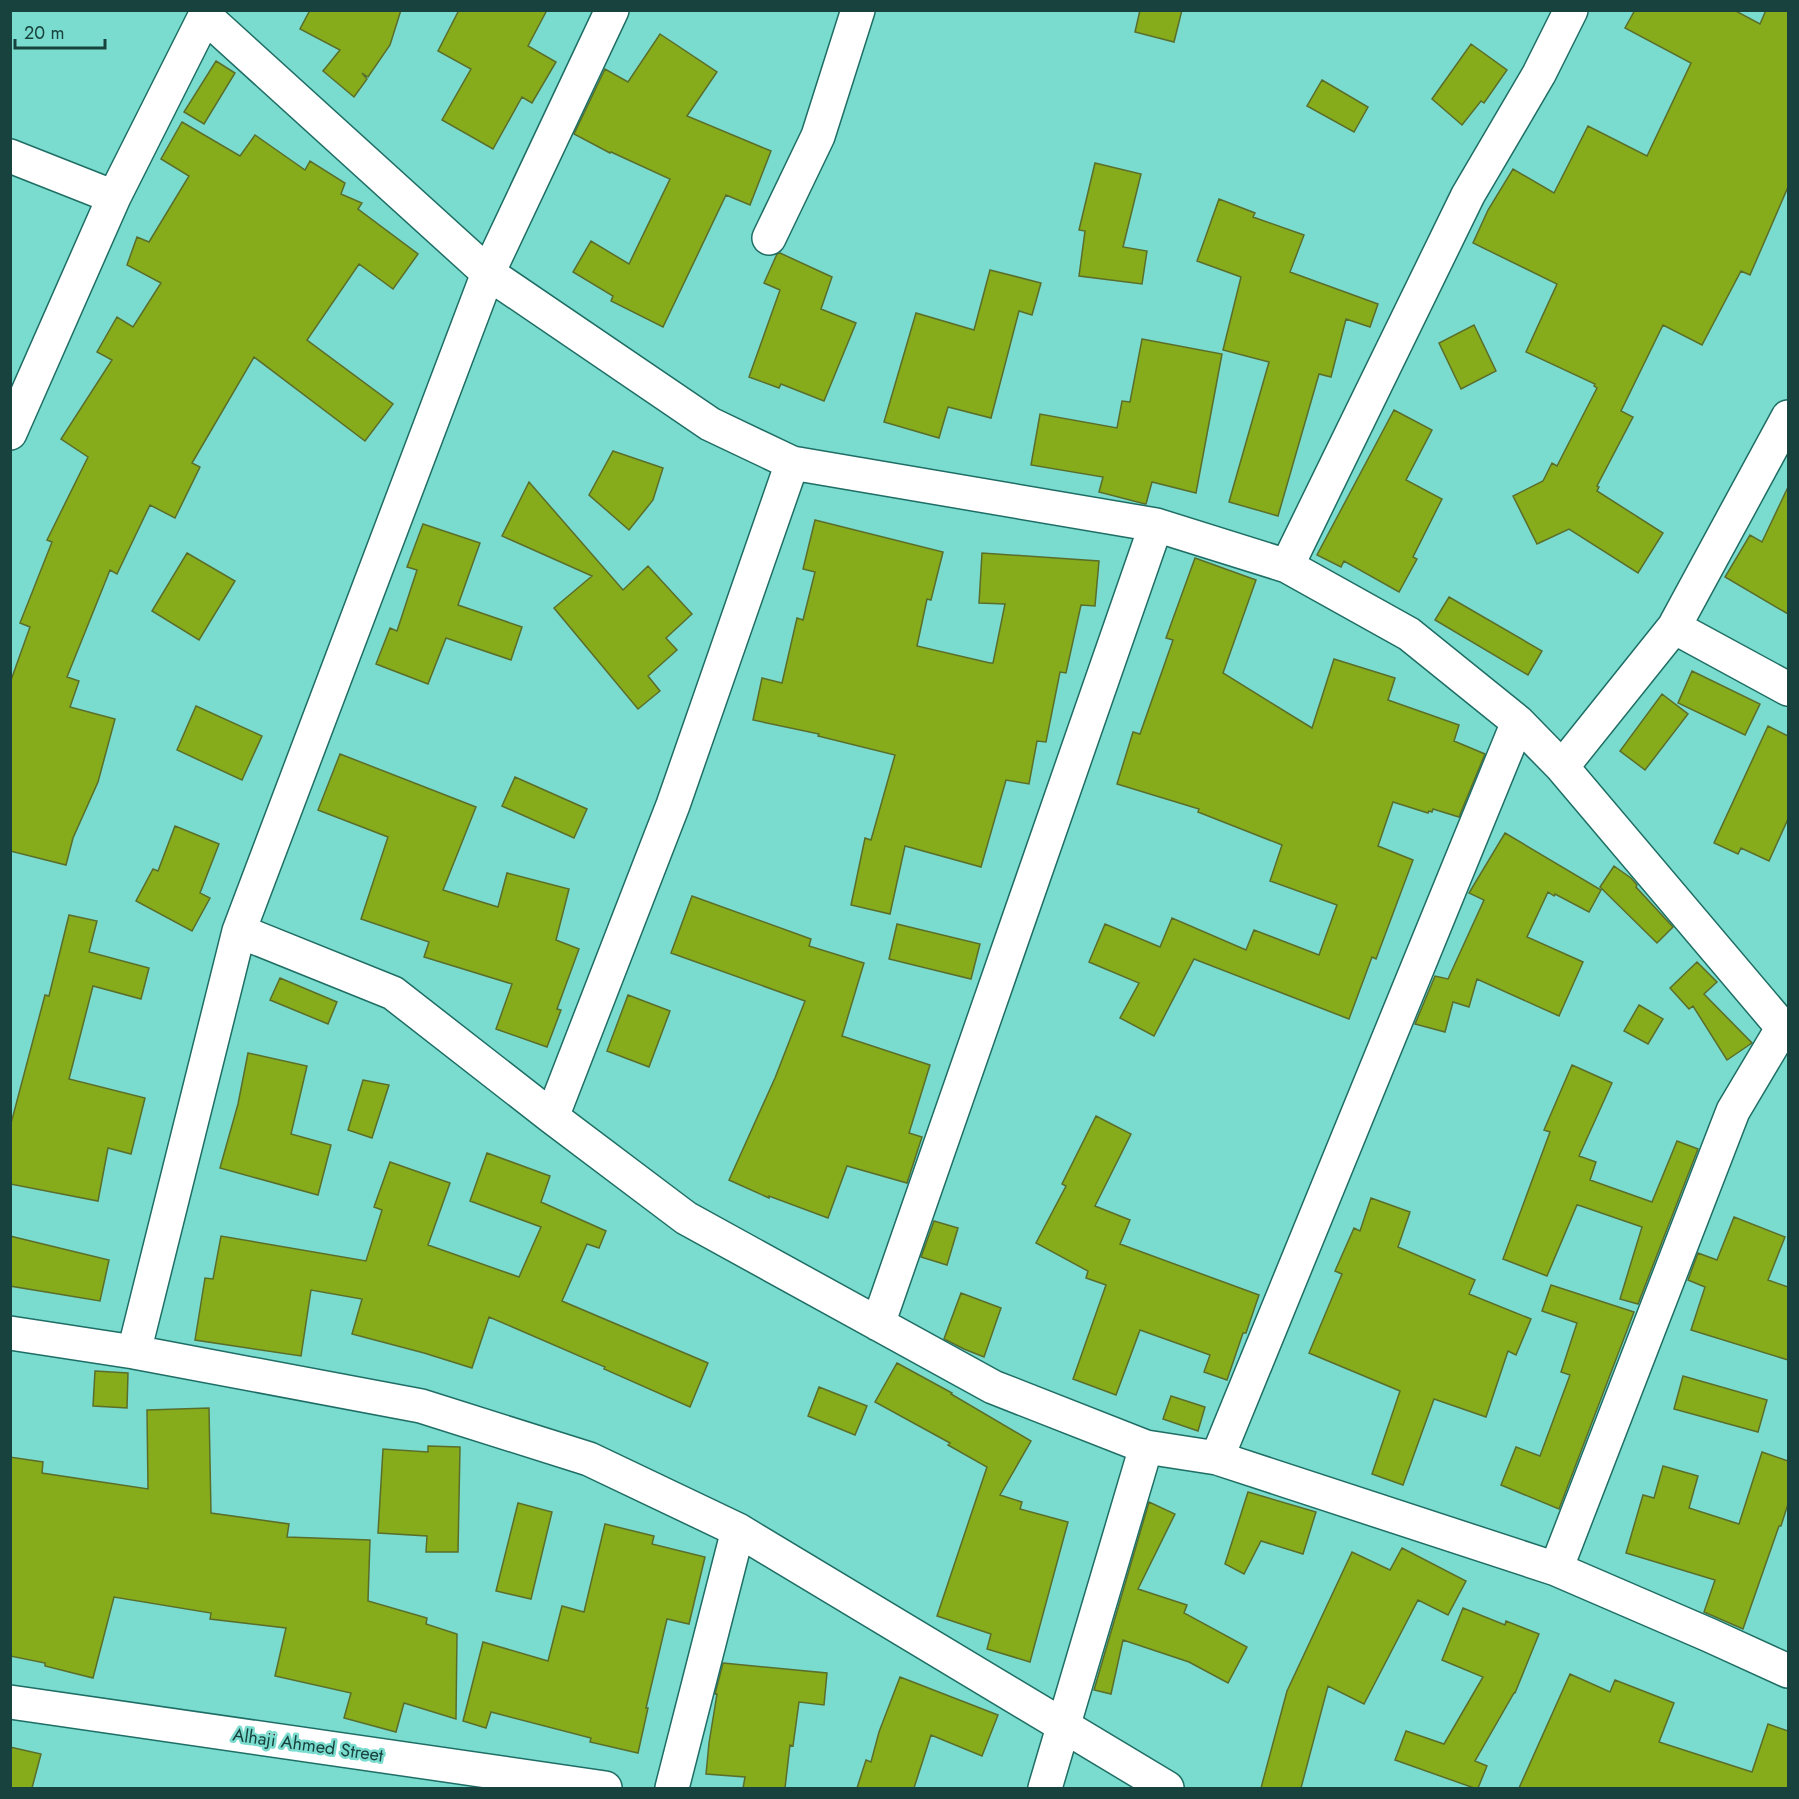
<svg xmlns="http://www.w3.org/2000/svg" width="1799" height="1799" viewBox="0 0 1799 1799" font-family="Jost,sans-serif">
  <style>
    .building { fill: #86ab1b; stroke: #5a6e2c; stroke-width: 1.5 }
    .lines { fill: none; stroke-linecap: round; stroke-linejoin: round }
    .minor-casing { stroke: #1f6e65; stroke-width: 36 }
    .minor { stroke: #fff; stroke-width: 33 }
    .labels { text-anchor: middle; stroke-width: 5; stroke-linejoin: round; paint-order: stroke }
    .street-label { font-size: 18px; fill: #18423d; stroke: #7adcce }
  </style>
  <rect width="100%" height="100%" fill="#7adcce"/>
  <path class="building" d="M310 10H401L390 45 368 77 362 73 367 79 354 97 323 71 340 50 300 29Z
    M459 10H547L528 46 556 62 532 103 522 97 493 149 442 120 471 69 438 51Z
    M1140 10H1182L1174 42 1135 32Z
    M1635 10H1734L1760 24 1766 10H1788V187L1750 275 1741 271 1702 345 1663 325 1621 411 1633 417 1597 486 1599 487 1597 491 1663 533 1638 573 1569 529 1537 544 1513 496 1543 481 1552 463 1557 466 1597 388 1594 386 1595 384 1526 352 1557 284 1473 243 1488 210 1513 169 1554 193 1588 126 1647 156 1691 63 1625 28Z
    M660 34 717 72 687 116 771 151 750 205 726 195 663 327 611 301 613 296 573 272 591 241 629 264 670 179 611 152 610 153 574 134 605 69 628 82Z
    M1471 44 1507 70 1484 103 1481 101 1462 125 1432 99Z
    M216 61 235 73 204 124 184 112Z
    M1322 80 1368 107 1354 132 1307 106Z
    M182 122 240 156 255 135 305 170 310 161 345 183 341 194 362 203 358 209 418 254 393 289 359 264 307 340 393 404 365 441 254 357 192 463 200 467 175 518 150 505 117 574 110 570 67 677 79 681 70 707 115 719 98 782 73 838 66 865 10 851V683L30 627 20 623 52 542 47 540 88 457 61 439 112 360 97 352 117 317 133 327 161 283 127 265 137 237 149 242 189 176 161 159Z
    M1095 163 1141 174 1123 247 1147 251 1142 284 1079 276 1085 231 1079 230Z
    M1219 199 1255 213 1253 217 1304 235 1290 272 1378 304 1370 327 1346 319 1331 377 1319 374 1278 516 1229 502 1269 362 1223 350 1241 277 1197 261Z
    M780 253 832 277 821 309 856 323 824 401 781 384 779 388 749 377 780 290 764 283 777 254Z
    M990 270 1041 283 1032 315 1019 311 991 418 948 407 939 438 884 422 916 313 974 330Z
    M1474 325 1496 371 1461 389 1439 343Z
    M1142 339 1222 354 1196 493 1152 482 1146 504H1145L1099 492 1103 477 1031 465 1040 414 1117 428 1122 401 1130 402Z
    M1394 410 1432 430 1406 480 1442 499 1413 557 1417 559 1399 592 1344 561 1341 567 1317 555Z
    M613 451 663 468 653 500 629 530 589 495Z
    M529 482 623 590 648 566 692 614 666 638 677 650 648 676 660 691 638 709 554 608 592 576 502 536Z
    M1788 487V614L1725 577 1750 535 1762 542Z
    M815 520 943 552 931 600 927 599 917 646 990 663H993L1005 604 979 603 982 553 1099 561 1095 606 1081 605 1066 673 1060 672 1046 742 1037 741 1029 784 1006 780 981 867 905 846 890 914 851 905 865 838 871 840 895 755 818 736 819 734 753 720 762 678 782 683 797 618 803 620 815 572 803 569Z
    M423 524 480 543 458 605 522 627 511 660 446 638 428 684 376 664 390 628 397 631 417 570 407 567Z
    M187 553 235 581 199 640 152 611Z
    M1195 558 1256 580 1223 673 1312 728 1334 659 1395 678 1388 700 1459 725 1454 741 1485 754 1459 817 1433 809 1432 812 1429 811 1428 813 1393 802 1378 846 1413 860 1376 959 1372 957 1349 1019 1194 959 1154 1036 1120 1018 1139 983 1089 962 1105 924 1160 947 1172 918 1246 950 1254 930 1319 955 1337 905 1270 881 1282 845 1198 812 1199 809 1117 784 1133 732 1140 734 1173 640 1166 638Z
    M1449 597 1542 651 1528 675 1435 620Z
    M1692 671 1760 704 1745 735 1678 703Z
    M1662 694 1688 714 1645 770 1620 751Z
    M196 706 262 736 242 780 177 750Z
    M1768 726 1788 736V819L1769 861 1741 848 1738 854 1714 843Z
    M340 754 476 807 443 890 498 907 507 873 569 889 556 940 579 949 557 1009 561 1010 547 1047 496 1029 512 984 424 957 429 942 361 919 388 837 318 810Z
    M515 777 587 809 574 838 502 806Z
    M175 826 219 844 200 893 210 898 192 931 136 901 153 869 158 871Z
    M1505 833 1601 890 1589 912 1555 894 1554 896 1548 892 1527 937 1583 962 1559 1016 1477 979 1469 1007 1453 1002 1445 1032 1415 1024 1435 976 1448 979 1484 900 1469 893Z
    M1614 866 1631 878 1637 885 1636 887 1673 927 1657 943 1600 887Z
    M692 896 811 939 809 946 864 963 842 1036 930 1065 909 1133 922 1137 907 1183 847 1166 828 1218 769 1196V1198L729 1180 775 1078 805 1001 671 953Z
    M69 915 97 921 89 952 149 968 141 999 93 986 69 1079 145 1098 131 1154 108 1148 98 1201 10 1184V1127L45 995 49 996Z
    M897 924 980 944 971 979 889 959Z
    M1697 962 1717 982 1704 994 1752 1043 1727 1060 1693 1006 1689 1009 1670 988Z
    M280 978 337 1002 328 1024 270 1000Z
    M628 995 670 1011 649 1067 607 1051Z
    M1639 1005 1663 1019 1648 1044 1624 1031Z
    M248 1053 307 1066 291 1134 331 1145 318 1195 220 1168 238 1104Z
    M1572 1065 1612 1083 1579 1156 1596 1162 1590 1180 1652 1202 1677 1141 1698 1149 1638 1304 1620 1299 1642 1227 1581 1206 1577 1205 1547 1276 1503 1259 1550 1132 1544 1130Z
    M363 1080 389 1085 372 1138 348 1130Z
    M1096 1116 1131 1134 1095 1206 1130 1220 1120 1244 1259 1295 1246 1333H1243L1227 1380 1204 1372 1210 1355 1140 1330 1116 1395 1073 1379 1106 1285 1086 1278 1088 1271 1036 1243 1066 1186 1062 1184Z
    M487 1153 550 1176 541 1202 606 1231 599 1248 587 1244 562 1301 708 1363 690 1407 604 1369 605 1367 489 1317 472 1368 424 1353 352 1334 362 1299 311 1290 301 1356 195 1340 205 1278 213 1279 221 1236 366 1261 382 1210 374 1207 390 1162 450 1183 428 1245 519 1277 541 1227 470 1201Z
    M1371 1198 1410 1212 1398 1247 1475 1280 1469 1294 1531 1319 1516 1355 1508 1351 1486 1417 1434 1399 1403 1485 1372 1474 1400 1391 1309 1353 1342 1274 1335 1271 1354 1228 1360 1231Z
    M1734 1217 1785 1237 1768 1280 1788 1287V1360L1691 1330 1705 1287 1688 1280 1698 1253 1717 1260Z
    M934 1221 958 1228 947 1265 921 1257Z
    M10 1236 109 1260 100 1301 10 1286Z
    M1551 1285 1634 1312 1559 1509 1501 1485 1516 1447 1540 1456 1570 1375 1561 1372 1577 1323 1542 1311Z
    M961 1293 1001 1308 984 1357 964 1349 944 1339Z
    M897 1363 952 1393 951 1394 1031 1441 1000 1495 1022 1502 1020 1509 1068 1522 1030 1662 987 1649 991 1634 937 1616 987 1467 948 1445 950 1443 875 1402Z
    M95 1371 128 1373 127 1408 93 1406Z
    M1683 1376 1767 1400 1758 1432 1674 1409Z
    M819 1387 867 1406 855 1435 808 1416Z
    M1171 1396 1205 1407 1198 1431 1163 1419Z
    M209 1408 211 1513 289 1524 287 1537 370 1540 368 1601 427 1618 426 1624 457 1634 456 1719 404 1703 396 1732 344 1718 351 1693 275 1676 286 1628 210 1619 211 1613 114 1597 93 1678 45 1666V1663L10 1656V1457L43 1462 42 1473 148 1489 147 1410Z
    M428 1446 460 1447 458 1552H426L427 1536 378 1533 383 1449 428 1452Z
    M1762 1452 1788 1461V1504L1781 1526H1779L1743 1629 1704 1612 1715 1580 1626 1553 1643 1495 1654 1498 1663 1466 1698 1476 1689 1508 1739 1524Z
    M1248 1492 1316 1512 1303 1554 1261 1541 1244 1574 1225 1564Z
    M1149 1502 1175 1514 1138 1589 1187 1605 1184 1613 1247 1647 1228 1683 1189 1662 1123 1640 1111 1694 1094 1690Z
    M518 1503 552 1512 531 1599 496 1591Z
    M605 1524 654 1536 652 1544 705 1557 689 1624 667 1619 646 1708H648L638 1753 590 1742 591 1738 491 1712 486 1728 463 1721 483 1642 548 1661 562 1606 584 1612Z
    M1402 1548 1466 1581 1448 1615 1418 1600 1364 1704 1328 1686 1301 1788H1261L1287 1691 1352 1552 1390 1570Z
    M1463 1608 1505 1625 1506 1621 1539 1634 1515 1693H1514L1475 1761 1487 1766 1478 1788H1474L1395 1760 1406 1731 1444 1744 1483 1677 1442 1660Z
    M723 1663 827 1673 824 1705 799 1702 793 1746 790 1745 785 1788H743L745 1777 706 1774 709 1743 717 1694H715Z
    M1570 1674 1610 1692 1615 1680 1674 1703 1659 1742 1752 1772 1768 1724 1788 1731V1788H1519Z
    M900 1677 998 1715 982 1756 931 1735 914 1788H857L866 1760 871 1762 879 1732Z
    M10 1747 41 1754 32 1788H10Z"/>
  <g class="lines">
    <defs>
      <path id="minor" d="M205 16 488 273 710 424 792 463 1156 525 1287 566 1409 634 1518 722 1562 767 1788 1034
        M10 156 114 197
        M769 238 818 136 858 10
        M10 433 114 197 208 10
        M1287 566 1468 195 1539 74 1571 10
        M1674 627 1788 689
        M1562 767 1674 627 1788 417
        M239 931 393 993 552 1117 686 1218 993 1387 1146 1447 1217 1458 1556 1569 1709 1635 1788 1671
        M552 1117 673 805 792 463
        M878 1324 1156 525
        M10 1333 134 1352 421 1406 589 1459 738 1530 1167 1788
        M134 1352 239 931 488 273 612 10
        M1217 1458 1518 722
        M1556 1569 1733 1111 1783 1027 1788 1024
        M10 1702 605 1788
        M672 1788 738 1530
        M1045 1788 1146 1447"/>
    </defs>
    <use href="#minor" class="minor-casing"/>
    <use href="#minor" class="minor"/>
  </g>
  <g class="labels">
    <g class="street-label">
      <text transform="translate(308 1745) rotate(8)" y="6">Alhaji Ahmed Street</text>
    </g>
  </g>
  <rect width="1799" height="1799" fill="none" stroke="#18423d" stroke-width="24"/>
  <path d="M15 39v9h90v-9" fill="none" stroke="#18423d" stroke-width="3"/>
  <text x="24" y="39" font-size="18" fill="#18423d" stroke="#7adcce" stroke-width="4.5" paint-order="stroke">20 m</text>
</svg>
